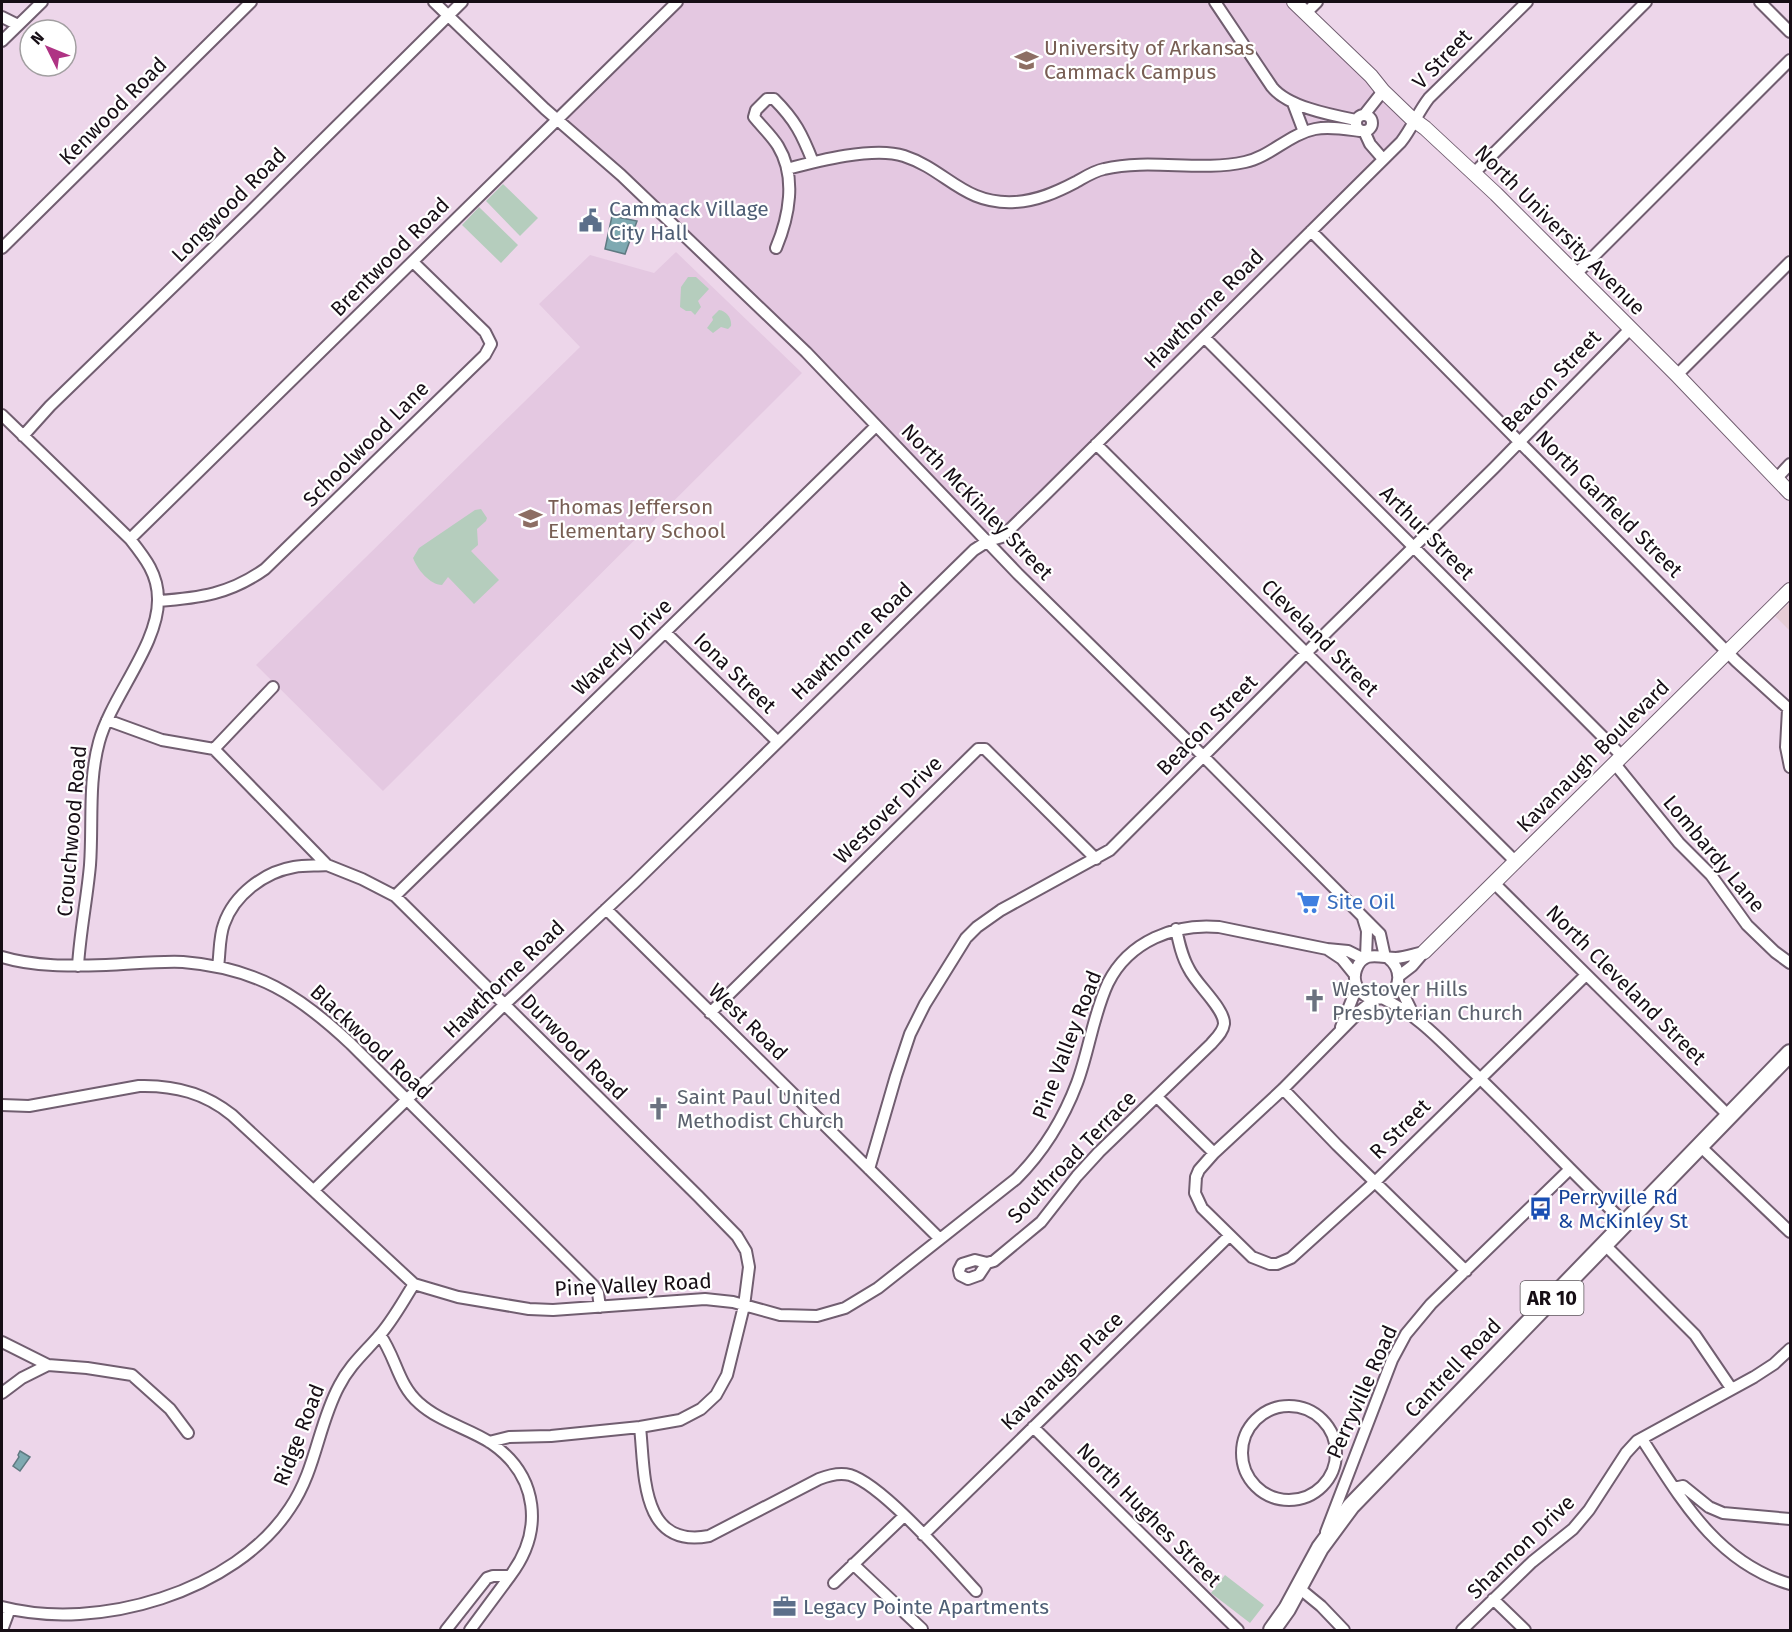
<svg xmlns="http://www.w3.org/2000/svg" width="1792" height="1632" viewBox="0 0 1792 1632" font-family="'Fira Sans',sans-serif">
  <style>
    .commercial { fill: #e6cdd6 }
    .built { fill: #e4c8e1 }
    .green { fill: #b5cdbd }
    .water { fill: #7ea9b1; stroke: #5f7a82; stroke-width: 1.5 }
    .lines { fill: none; stroke-linecap: round; stroke-linejoin: round }
    .minor-casing { stroke: #715e70; stroke-width: 14 }
    .tertiary-casing { stroke: #715e70; stroke-width: 16 }
    .primary-casing { stroke: #715e70; stroke-width: 20 }
    .minor { stroke: #fff; stroke-width: 10 }
    .tertiary { stroke: #fff; stroke-width: 14 }
    .primary { stroke: #fff; stroke-width: 16 }
    .labels { text-anchor: middle; stroke-width: 4.5; stroke-linejoin: round; paint-order: stroke }
    .shield { fill: #fff; stroke: #5c565b; stroke-width: 1.5 }
    .shield-label { font-size: 20px; font-weight: bold; fill: #160e15 }
    .education-label { font-size: 21px; fill: #785e54; stroke: #fff; text-anchor: start }
    .street-label { font-size: 21px; fill: #160e15; stroke: #fff }
    .service-label { font-size: 21px; fill: #4e5e75; stroke: #fff; text-anchor: start }
    .shop-label { font-size: 21px; fill: #366cbe; stroke: #fff; text-anchor: start }
    .worship-label { font-size: 21px; fill: #5b616d; stroke: #fff; text-anchor: start }
    .transit-label { font-size: 21px; fill: #164399; stroke: #fff; text-anchor: start }
  </style>
  <rect width="100%" height="100%" fill="#edd6ea"/>
  <path class="commercial" d="M1790 602V631L1775 616Z"/>
  <path class="built" d="M677 2H1294L1415 122 1002 537 988 541 876 426 557 120Z
    M676 252 802 373 383 791 256 665 580 347 539 304 590 255 654 273Z"/>
  <path class="green" d="M503 184 538 218 520 236 486 201Z
    M479 207 518 245 501 263 462 225Z
    M688 277H696L709 289 698 301 701 307 695 315 691 311H686L680 307 681 287Z
    M719 310C727 311 732 319 731 326L728 329 721 327 713 333 707 328 713 320 712 317Z
    M481 509 487 518 486 521 477 529 478 545 471 551 499 580 474 604 448 577 442 585C430 585 417 569 413 558L419 548 475 510Z
    M1225 1575 1264 1605 1250 1623 1211 1593Z"/>
  <path class="water" d="M612 216 637 221 625 254 605 249Z
    M20 1451 30 1457 20 1471 13 1466 19 1457 18 1455Z"/>
  <g class="lines">
    <defs>
      <path id="minor" d="M434 2 545 109 621 175 806 352 1018 574 1203 756 1380 934 1385 957
        M1215 2 1272 87C1288 107 1331 115 1356 120
        M1760 2 1790 32
        M1306 13 1317 2
        M2 17 18 25
        M2 41 42 2
        M1293 103 1304 132
        M1356 123a8 8 0 1 1 16 0a8 8 0 1 1-16 0Z
        M1364 115 1383 91
        M1364 131 1370 144 1383 159
        M787 169C817 161 874 146 904 156 947 170 963 205 1015 202 1037 201 1057 192 1076 182 1085 177 1094 171 1104 169 1150 158 1199 172 1245 162 1270 157 1289 134 1315 129 1329 126 1345 129 1360 131
        M1474 173 1646 2
        M1311 231 1736 661 1790 710
        M2 248 251 2
        M776 248C789 217 797 177 778 146 772 136 762 127 754 117L756 110 767 99H774C795 120 802 134 813 162
        M1576 274 1790 60
        M1205 338 1622 756
        M1677 375 1790 262
        M2 415 130 539C145 558 158 574 158 599 159 644 111 697 99 742 88 782 93 825 90 865 87 899 80 932 78 966
        M23 436 50 406 250 212 462 2
        M1096 444 1516 862
        M1776 479 1790 464
        M130 539 677 2
        M158 601C200 598 230 594 265 569L485 355 491 344 485 332 413 262
        M665 632 777 741
        M1788 709 1786 747 1790 767
        M107 720 162 740 214 749 327 865 362 879 395 896 698 1196 737 1236 746 1251 749 1267 744 1306 727 1375 716 1395 701 1409 680 1420 640 1427 551 1436 509 1437 489 1442
        M214 749 273 687
        M1615 764 1679 843 1711 875 1747 925 1775 952 1790 963
        M1494 883 1729 1116
        M395 896 876 426
        M606 909 940 1239
        M1363 918 1367 931 1366 957
        M1327 949 1348 951 1364 959
        M2 957C35 967 71 966 106 965 131 964 158 961 183 962 257 968 299 995 351 1044L593 1285 598 1293 600 1307
        M1388 958C1401 968 1403 987 1386 996 1369 1006 1350 988 1356 970 1363 949 1381 958 1396 958 1406 957 1414 954 1424 952
        M218 967C220 953 219 937 224 924 234 895 264 872 294 867 305 865 316 866 327 865
        M1399 976 1412 966 1424 952
        M1398 983 1413 1014
        M1382 998C1417 1014 1441 1041 1468 1067 1522 1118 1571 1172 1625 1223
        M1375 999 1359 1012 1283 1089 1214 1153 1199 1170 1196 1177 1195 1193 1202 1208 1252 1257 1270 1264H1277L1291 1258 1375 1182 1586 975
        M710 1013 978 749H985L1096 859
        M1341 1027 1357 987
        M1283 1089 1337 1145 1466 1271
        M1157 1097 1214 1153
        M2 1105 29 1106 139 1086C175 1085 205 1093 232 1115L414 1284 458 1297 529 1309 553 1310 705 1299 733 1302 780 1315 817 1316 845 1308 878 1288 1016 1179C1044 1151 1063 1120 1077 1083 1089 1051 1093 1015 1108 983 1129 941 1175 923 1219 927L1327 949 1342 959 1355 975
        M1700 1146 1790 1232
        M869 1169 896 1076 910 1034 925 1004 966 938 977 927 1001 910 1110 850 1329 630 1494 468 1630 329
        M314 1190 504 1005 635 882 974 550 988 541 1002 537 1045 495 1401 142C1412 128 1418 112 1429 98L1527 2
        M1604 1244 1695 1335 1731 1388
        M975 1260 987 1263 979 1275 968 1279 960 1275 959 1270 962 1264Z
        M987 1263 994 1261 1041 1222 1077 1176 1099 1152 1211 1044C1216 1038 1223 1032 1224 1024 1225 1009 1196 984 1189 969 1182 957 1179 943 1176 929
        M380 1335C396 1357 398 1385 419 1403 440 1422 468 1428 491 1443 539 1476 544 1531 510 1576H493L487 1578 446 1630
        M2 1342 48 1365 87 1368 132 1375 170 1409 188 1433
        M2 1393 22 1378 48 1365
        M1242 1453a47 47 0 1 1 94 0a47 47 0 1 1-94 0Z
        M640 1427C645 1473 640 1549 709 1536L819 1479C829 1475 839 1472 850 1475 883 1485 950 1563 976 1591
        M1033 1427 1238 1630
        M1642 1439C1681 1499 1717 1563 1790 1584
        M1674 1488 1683 1486 1709 1507 1723 1513 1790 1519
        M1326 1532 1392 1360 1406 1334 1431 1304 1570 1169
        M923 1535 1229 1236
        M853 1564 922 1629
        M834 1583 904 1516
        M1299 1588 1321 1606 1344 1630
        M1493 1599 1525 1630
        M2 1607C98 1632 235 1592 290 1508 316 1470 318 1425 339 1386 349 1366 364 1353 378 1337 392 1322 403 1301 414 1284
        M2 1630 9 1611
        M470 1630 510 1576
        M1462 1630 1532 1562 1573 1529 1589 1510 1626 1453 1637 1441 1754 1377 1774 1364 1790 1349"/>
      <path id="tertiary" d="M1294 2 1371 76 1383 91 1410 117 1425 128 1496 194 1677 375 1790 493
        M1424 952 1790 590"/>
      <path id="primary" d="M1272 1630 1287 1609 1320 1548 1351 1506 1790 1053"/>
    </defs>
    <use href="#minor" class="minor-casing"/>
    <use href="#tertiary" class="tertiary-casing"/>
    <use href="#primary" class="primary-casing"/>
    <use href="#minor" class="minor"/>
    <use href="#tertiary" class="tertiary"/>
    <use href="#primary" class="primary"/>
  </g>
  <defs>
    <symbol id="university-bare" viewBox="-9 -9 18 18"><path d="M0-5L7-2L0 1L-7-2ZM-4 1L0 2.5L4 1V4Q0 6-4 4Z" fill="#8d6e63" stroke="#fff" stroke-width="2.5" paint-order="stroke"/></symbol>
    <symbol id="civic-bare" viewBox="-9 -9 18 18"><path d="M-.6-6.5H3V-4.5H.6V-3L4-1V1h2V6H-6V1h2V-1L-.6-3ZM-1.2 2.5V6h2.4V2.5Z" fill="#5c6f8a" stroke="#fff" stroke-width="2.5" paint-order="stroke"/></symbol>
    <symbol id="school-bare" viewBox="-9 -9 18 18"><path d="M0-5L7-2L0 1L-7-2ZM-4 1L0 2.5L4 1V4Q0 6-4 4Z" fill="#8d6e63" stroke="#fff" stroke-width="2.5" paint-order="stroke"/></symbol>
    <symbol id="supermarket-bare" viewBox="-9 -9 18 18"><path d="M-6-5.5h2.5l.6 2H6L4.5 2H-2.5L-4.4-4H-6ZM-1.5 3.2a1.3 1.3 0 1 0 .1 0ZM3 3.2a1.3 1.3 0 1 0 .1 0Z" fill="#3f7fe0" stroke="#fff" stroke-width="2.5" paint-order="stroke"/></symbol>
    <symbol id="church-bare" viewBox="-9 -9 18 18"><path d="M-1.2-6h2.4v3.5h3.3v2.4h-3.3V6h-2.4V-.1h-3.3v-2.4h3.3Z" fill="#6b7280" stroke="#fff" stroke-width="2.5" paint-order="stroke"/></symbol>
    <symbol id="bus-bare" viewBox="-9 -9 18 18"><path d="M-5-6H5V4H4V6H2V4H-2V6H-4V4H-5ZM-3.5-4V0h7V-4ZM-3.5 1.2v1.5H-2V1.2ZM2 1.2v1.5H3.5V1.2Z" fill="#1a4fb4" stroke="#fff" stroke-width="2.5" paint-order="stroke"/></symbol>
    <symbol id="office-bare" viewBox="-9 -9 18 18"><path d="M-6-3h4V-5.5h4V-3h4V5H-6ZM-1-4.5V-3h2v-1.5ZM-6 0V1H6V0Z" fill="#5c6f8a" stroke="#fff" stroke-width="2.5" paint-order="stroke"/></symbol>
  </defs>
  <g fill-rule="evenodd">
    <use href="#university-bare" x="1010" y="44" width="33" height="33"/>
    <use href="#civic-bare" x="574" y="204" width="33" height="33"/>
    <use href="#school-bare" x="514" y="502" width="33" height="33"/>
    <use href="#supermarket-bare" x="1292" y="886" width="33" height="33"/>
    <use href="#church-bare" x="1298" y="984" width="33" height="33"/>
    <use href="#church-bare" x="642" y="1092" width="33" height="33"/>
    <use href="#bus-bare" x="1524" y="1192" width="33" height="33"/>
    <use href="#office-bare" x="768" y="1590" width="33" height="33"/>
  </g>
  <g class="labels">
    <rect class="shield" x="1520.5" y="1281" width="63" height="34" rx="4.5"/>
    <g class="shield-label">
      <text x="1552" y="1305">AR 10</text>
    </g>
    <g class="education-label">
      <text x="1044" y="55">University of Arkansas<tspan x="1044" dy="24">Cammack Campus</tspan></text>
      <text x="548" y="514">Thomas Jefferson<tspan x="548" dy="24">Elementary School</tspan></text>
    </g>
    <g class="street-label">
      <text transform="translate(1442 59) rotate(-46)" y="7">V Street</text>
      <text transform="translate(113 111) rotate(-45)" y="7">Kenwood Road</text>
      <text transform="translate(229 205) rotate(-45)" y="7">Longwood Road</text>
      <text transform="translate(1560 230) rotate(45)" y="7">North University Avenue</text>
      <text transform="translate(390 257) rotate(-45)" y="7">Brentwood Road</text>
      <text transform="translate(1204 309) rotate(-45)" y="7">Hawthorne Road</text>
      <text transform="translate(1551 381) rotate(-46)" y="7">Beacon Street</text>
      <text transform="translate(366 444) rotate(-45)" y="7">Schoolwood Lane</text>
      <text transform="translate(977 502) rotate(46)" y="7">North McKinley Street</text>
      <text transform="translate(1609 504) rotate(45)" y="7">North Garfield Street</text>
      <text transform="translate(1427 533) rotate(45)" y="7">Arthur Street</text>
      <text transform="translate(1320 638) rotate(45)" y="7">Cleveland Street</text>
      <text transform="translate(852 641) rotate(-44)" y="7">Hawthorne Road</text>
      <text transform="translate(622 647) rotate(-44)" y="7">Waverly Drive</text>
      <text transform="translate(735 673) rotate(44)" y="7">Iona Street</text>
      <text transform="translate(1207 725) rotate(-45)" y="7">Beacon Street</text>
      <text transform="translate(1593 756) rotate(-45)" y="7">Kavanaugh Boulevard</text>
      <text transform="translate(888 810) rotate(-45)" y="7">Westover Drive</text>
      <text transform="translate(72 831) rotate(-85)" y="7">Crouchwood Road</text>
      <text transform="translate(1714 854) rotate(50)" y="7">Lombardy Lane</text>
      <text transform="translate(504 979) rotate(-44)" y="7">Hawthorne Road</text>
      <text transform="translate(1626 985) rotate(45)" y="7">North Cleveland Street</text>
      <text transform="translate(748 1022) rotate(44)" y="7">West Road</text>
      <text transform="translate(371 1042) rotate(43)" y="7">Blackwood Road</text>
      <text transform="translate(1067 1045) rotate(-69)" y="7">Pine Valley Road</text>
      <text transform="translate(574 1047) rotate(45)" y="7">Durwood Road</text>
      <text transform="translate(1400 1129) rotate(-45)" y="7">R Street</text>
      <text transform="translate(1072 1157) rotate(-46)" y="7">Southroad Terrace</text>
      <text transform="translate(633 1285) rotate(-3)" y="7">Pine Valley Road</text>
      <text transform="translate(1453 1368) rotate(-46)" y="7">Cantrell Road</text>
      <text transform="translate(1062 1371) rotate(-44)" y="7">Kavanaugh Place</text>
      <text transform="translate(1362 1392) rotate(-66)" y="7">Perryville Road</text>
      <text transform="translate(299 1435) rotate(-69)" y="7">Ridge Road</text>
      <text transform="translate(1149 1515) rotate(45)" y="7">North Hughes Street</text>
      <text transform="translate(1521 1547) rotate(-44)" y="7">Shannon Drive</text>
    </g>
    <g class="service-label">
      <text x="609" y="216">Cammack Village<tspan x="609" dy="24">City Hall</tspan></text>
      <text x="803" y="1614">Legacy Pointe Apartments</text>
    </g>
    <g class="shop-label">
      <text x="1327" y="909">Site Oil</text>
    </g>
    <g class="worship-label">
      <text x="1332" y="996">Westover Hills<tspan x="1332" dy="24">Presbyterian Church</tspan></text>
      <text x="677" y="1104">Saint Paul United<tspan x="677" dy="24">Methodist Church</tspan></text>
    </g>
    <g class="transit-label">
      <text x="1558" y="1204">Perryville Rd<tspan x="1558" dy="24">&amp; McKinley St</tspan></text>
    </g>
  </g>
  <rect width="1792" height="1632" fill="none" stroke="#160e15" stroke-width="6"/>
  <g transform="translate(48 48) rotate(313)"><circle r="28" fill="#ffffff" stroke="#a29fa1" stroke-width="1.5"/>
  <path d="M0-4.5L10 22L0 15L-10 22Z" fill="#af3384"/>
  <text y="-9" font-size="16" font-weight="bold" text-anchor="middle" fill="#160e15">N</text>
  </g>
</svg>
